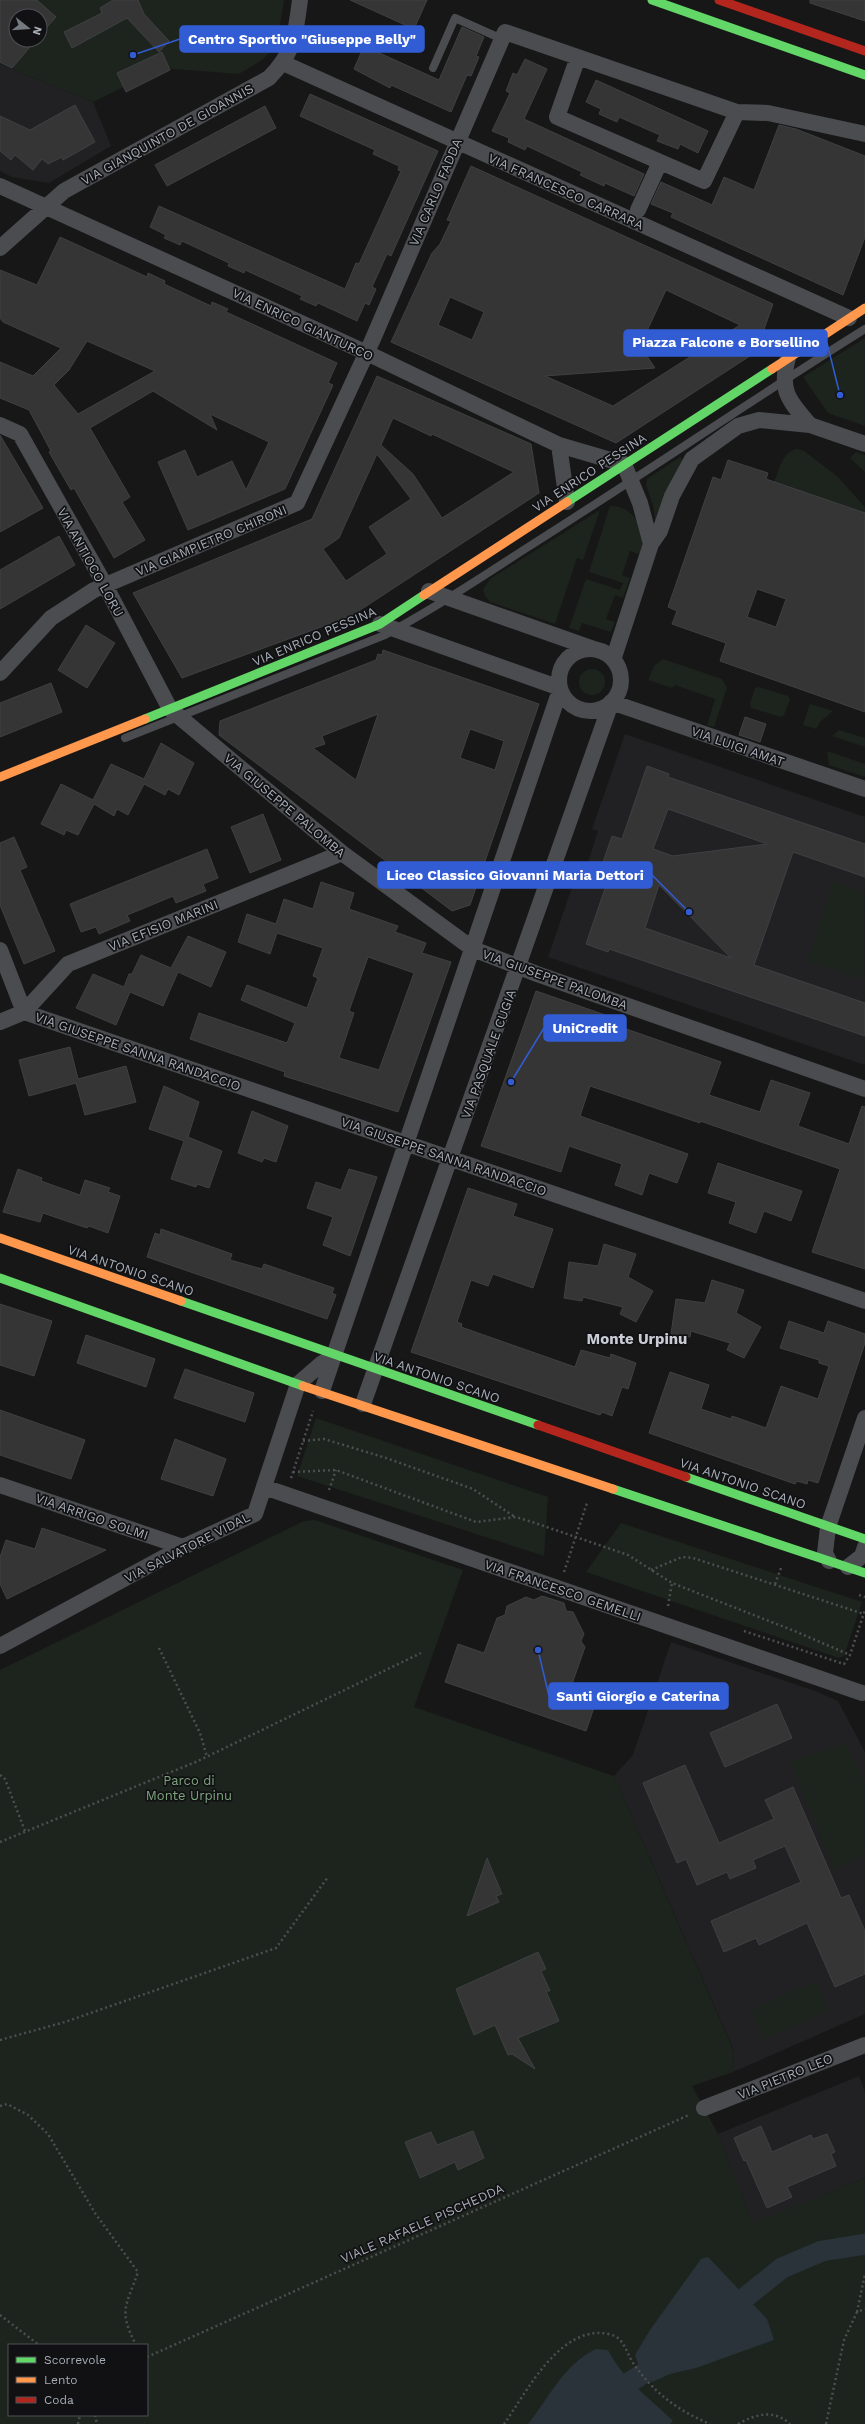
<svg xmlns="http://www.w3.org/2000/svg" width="865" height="2424" viewBox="0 0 865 2424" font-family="'Work Sans',sans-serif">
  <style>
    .built { fill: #212123 }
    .green { fill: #1c241d; fill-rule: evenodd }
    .water { fill: #293339 }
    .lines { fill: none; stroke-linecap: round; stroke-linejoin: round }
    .canal { stroke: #293339; stroke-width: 21 }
    .building { fill: #353536; stroke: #3f4043; fill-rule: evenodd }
    .path { stroke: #4d4e51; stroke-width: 2.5; stroke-dasharray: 2 3; stroke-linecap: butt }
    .lane { stroke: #4a4c50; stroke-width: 8 }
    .street { stroke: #4a4c50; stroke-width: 16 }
    .fast { stroke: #63d668; stroke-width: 9 }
    .slow { stroke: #ff974d; stroke-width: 9 }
    .jam { stroke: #b3261e; stroke-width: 9 }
    .labels { text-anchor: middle; stroke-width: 3.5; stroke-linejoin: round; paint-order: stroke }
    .street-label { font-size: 13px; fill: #a7aeb8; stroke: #111113 }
    .park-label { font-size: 13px; fill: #7da47d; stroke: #111113 }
    .quarter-label { font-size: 15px; font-weight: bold; fill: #c8ccd4; stroke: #111113 }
    .leader { fill: none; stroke: #325cd3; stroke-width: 1.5 }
    .callout-dot { fill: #325cd3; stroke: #111113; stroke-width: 1.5 }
    .callout { fill: #325cd3; stroke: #325cd3; stroke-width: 1.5 }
    .callout-label { font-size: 14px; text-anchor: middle; font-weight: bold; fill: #fff }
  </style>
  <rect width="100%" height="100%" fill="#171717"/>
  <path class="built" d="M0 64 93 102 111 146 49 183 12 177 0 171Z
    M625 734 865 817V1065L548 957 580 864 587 865 598 831 592 829Z
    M671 1642 815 1691 838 1701 865 1752V2014L733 2072 734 2051 614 1776 633 1755Z
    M859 2076 865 2092V2178L753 2224 718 2134Z"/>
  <path class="green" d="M0 0H284L279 31 271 51 262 60 239 74 162 68 93 102 0 64ZM16 16H40V40H16Z
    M865 338V426L828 413 803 377Z
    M798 449 804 451 837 476 865 507V513L774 482C780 469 782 451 798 449Z
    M856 452 865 455V472L850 458Z
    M680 457 684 462 656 525 653 505 646 485 647 479Z
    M610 506C629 505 643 523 643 541 643 545 640 550 639 554L630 551 622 575 630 578 623 598 615 595 606 619 615 622 611 632 582 623 579 631 569 628 586 579 620 590 623 583 589 572Z
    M600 510 583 560 577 558 555 624 490 602 485 596 483 590 490 579Z
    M663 659 722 679 727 688 714 727 707 725 715 699 675 685 672 688 648 680 654 666Z
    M579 682a13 13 0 1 1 26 0a13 13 0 1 1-26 0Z
    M759 687 788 696 790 700 784 715 781 717 751 708 750 703 755 688Z
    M810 704 833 711 820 722 816 729 803 725Z
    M839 730 865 738V747L832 736Z
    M827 751 865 764V777L829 765Z
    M833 882 865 892 864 979 808 961Z
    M316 1418 548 1497 544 1556 297 1476Z
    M315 1520 463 1570 414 1707 614 1776 734 2052 733 2072 692 2086 718 2134 753 2223 865 2178V2424H0V1670L304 1521ZM9 2345H147V2415H9Z
    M621 1523 862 1602 844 1656 839 1658 586 1572Z
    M846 1744 865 1784V1855L834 1869 790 1761Z
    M816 1981 829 2011 764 2039 751 2010Z"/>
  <path class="water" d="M708 2257 767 2319 774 2340 696 2368 670 2374 652 2382 640 2369 635 2355 650 2330 701 2259Z
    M596 2349 608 2350C624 2381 649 2397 673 2421L670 2424H528C549 2398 564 2364 596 2349Z"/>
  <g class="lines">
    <path class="canal" d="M747 2296 782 2268 822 2251 865 2244
      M630 2382 644 2373"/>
  </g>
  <path class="building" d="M0 0H37L56 17 40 35V16H16V40H36L12 68 0 62Z
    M113 0H138L144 14 169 41 159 52 127 18 72 48 64 32 102 13 100 8Z
    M350 0H427L414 29Z
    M810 0H865V21L810 3Z
    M462 27 484 37 476 56 479 57 471 76 467 75 451 112 391 85 390 88 354 69 364 46 439 80Z
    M162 52 170 70 126 92 117 73Z
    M525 59 547 69 524 119 644 174 634 196 605 183 604 186 580 175 582 172 527 146 525 150 508 142 509 138 492 131 510 93 506 91 513 73 517 75Z
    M596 80 708 131 698 153 680 144 678 149 657 141 660 135 619 117 617 122 599 114 601 109 586 102Z
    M310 94 438 151 391 256 387 254 372 287 376 289 369 305 365 303 357 321 318 303 316 306 300 299 302 296 245 270 244 273 228 266 229 263 182 241 180 245 164 238 166 235 150 227 159 206 345 289 356 263 359 264 401 171 398 170 399 166 373 154 375 150 300 116Z
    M75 105 95 142 63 160 62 157 48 164 42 159 33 170 15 155 11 160 0 151V116L30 130Z
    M265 106 276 128 167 186 155 165Z
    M779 125 796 129 865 156V237L843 295 671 217 673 213 651 204 661 182 712 205 724 177 754 190Z
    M471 166 773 304 756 352 616 443 391 342 432 253 440 244 451 221 447 220ZM666 290 740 325 613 406 545 376 655 368 640 346ZM450 297 484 312 472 340 438 325Z
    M60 237 147 277 148 273 165 281 164 284 211 306 212 302 228 309 226 312 337 363 328 383 333 385 285 489 188 530 158 462 185 450 197 477 232 461 246 490 269 442 210 414 217 430 153 391 90 428 130 497 122 502 145 540 114 558 74 488 71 490 49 452 51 451 29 410 0 398V362L33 376 61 348 3 322 0 318V270L37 285ZM87 341 155 371 78 414 54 385 69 370Z
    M377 376 531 444 539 493 351 616 182 678 133 593 312 519ZM393 418 431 436 432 434 514 472 442 518 413 474 381 445ZM377 454 411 499 369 527 387 554 346 581 323 549 339 538Z
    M0 435 43 508 0 532Z
    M728 460 768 473 766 479 865 513V712L720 661 726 643 672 624 677 611 668 607 713 477 721 480ZM757 589 786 599 776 627 747 617Z
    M59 536 75 565 0 609V570Z
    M86 625 115 643 87 688 58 670Z
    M383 650 539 704 470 905 452 911 219 735 220 721 376 660 378 654 382 655ZM378 714 356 780 313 748 325 744 322 736ZM470 729 504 741 495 770 460 758Z
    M51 683 62 712 0 737V703Z
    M745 717 766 724 760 742 739 735Z
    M161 743 194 763 179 795 168 789 165 795 144 784 128 815 117 809 114 816 94 804 78 835 66 830 64 835 41 824 61 784 93 800 111 764 144 779Z
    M647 766 669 774 668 777 865 844V877L793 852 754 965 865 1003V1036L609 949 608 952 586 944 611 871 601 868 612 836 622 839ZM668 809 767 844 673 856 653 849ZM659 885 731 958 645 928Z
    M263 814 281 860 250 873 231 827Z
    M14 837 27 867 20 870 55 951 24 964 0 905V843Z
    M207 849 218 878 203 884 206 891 176 903 173 896 142 909 127 915 130 921 99 934 96 927 81 932 70 904Z
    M321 882 354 893 349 909 398 926 395 932 426 943 422 953 451 962 398 1112 284 1076 285 1072 190 1039 199 1013 287 1043 295 1023 241 1000 247 985 307 1008 318 978 313 976 323 948 277 933 270 954 238 942 247 914 276 924 284 899 313 909ZM368 957 414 973 379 1070 339 1058 354 1013 349 1011Z
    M188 936 226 952 211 987 178 972 163 1006 130 992 116 1025 76 1008 93 974 124 987 129 974H132L141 955 171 968Z
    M536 991 614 1018 612 1024 721 1062 709 1095 760 1112 771 1080 810 1093 798 1126 849 1144 862 1106 865 1107V1269L812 1252 840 1169 700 1121V1123L590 1086 580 1116 688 1154 677 1183 649 1173 642 1195 615 1185 622 1164 569 1146 561 1172 481 1146Z
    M70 1047 78 1079 126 1066 136 1102 85 1115 76 1083 29 1096 19 1060Z
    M164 1086 199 1102 188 1137 222 1151 209 1188 197 1184 196 1187 171 1179 184 1141 149 1129Z
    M252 1111 288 1126 276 1162 264 1158 262 1162 238 1153Z
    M718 1163 802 1191 791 1221 764 1211 756 1233 729 1223 736 1202 708 1193Z
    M18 1169 42 1178 41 1181 80 1195 85 1180 110 1188 108 1192 120 1196 108 1233 89 1226 87 1228 43 1213 40 1222 3 1212Z
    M349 1169 377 1177 350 1256 323 1245 333 1217 307 1208 316 1182 341 1190Z
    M468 1188 517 1204 513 1216 553 1229 533 1288 493 1274 488 1286 471 1280 457 1322 462 1324 461 1327 575 1367 581 1350 610 1358 611 1354 636 1363 628 1389 622 1387 612 1416 602 1412 600 1415 411 1352Z
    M161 1229 232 1254 230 1260 262 1269 264 1264 334 1288 332 1293 336 1295 327 1319 147 1257 155 1233 160 1235Z
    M604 1244 636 1254 628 1277 653 1291 636 1322 620 1314 623 1307 583 1297 582 1301 564 1298 569 1262 598 1266Z
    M712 1280 744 1290 736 1313 761 1327 744 1358 727 1350 730 1343 691 1331 690 1337 671 1334 676 1299 705 1303Z
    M0 1304 52 1321 34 1376 0 1365Z
    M789 1321 824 1333 828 1321 865 1334V1343L818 1483 808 1480 807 1484 797 1481 795 1484 649 1433 670 1372 709 1385 701 1409 731 1419 732 1416 766 1428 781 1386 818 1399 829 1366 819 1363V1360L780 1348Z
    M86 1335 155 1359 146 1387 77 1363Z
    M185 1369 254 1393 245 1422 174 1398Z
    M0 1410 85 1440 71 1479 0 1455Z
    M175 1439 226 1459 213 1496 161 1479Z
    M42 1528 106 1550 7 1599 0 1584V1557L6 1540 35 1549Z
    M542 1596 564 1603 566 1611 573 1612 584 1634 581 1641 585 1647 572 1684 599 1693 586 1731 445 1682 458 1644 484 1653 497 1618 505 1615 507 1606 526 1597 534 1600Z
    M777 1704 792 1738 725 1767 710 1733Z
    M685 1765 719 1843 774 1819 765 1800 793 1787 841 1898 849 1895 865 1931V1974L835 1987 807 1923 759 1945 756 1938 724 1952 711 1921 801 1882 785 1846 753 1860 756 1868 730 1879 727 1872 697 1885 686 1859 677 1863 643 1783Z
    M487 1858 502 1894 496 1896 499 1902 467 1916Z
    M538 1952 546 1969 541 1971 550 1991H546L559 2021 518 2038 535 2069 512 2054 508 2055 495 2025 474 2035 456 1989Z
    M761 2126 772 2152 811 2135 813 2139 827 2134 835 2152 831 2154 836 2166 787 2187 792 2197 767 2208 746 2160 744 2161 734 2138Z
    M473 2131 484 2158 458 2170 455 2162 420 2178 405 2142 431 2132 437 2145Z"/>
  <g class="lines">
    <path class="path" d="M303 1441 324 1439 386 1458 473 1489 515 1517
      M293 1472 336 1470 476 1522 516 1517 535 1523 628 1555 672 1583 797 1632 850 1655
      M291 1478 313 1411
      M329 1490 336 1470
      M651 1570 682 1557 693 1558 864 1614
      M564 1572 587 1503
      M775 1584 781 1568
      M859 1595 865 1597
      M668 1606 672 1583
      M744 1631 844 1664 850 1655 865 1610
      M159 1648 200 1733 207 1757
      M0 1775 5 1779 25 1831
      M0 1842 198 1761 421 1653
      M0 2040 65 2022 276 1948 328 1877
      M0 2106 7 2104 28 2115 48 2134 95 2213 138 2272C126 2307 118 2310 136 2345
      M857 2312 865 2274
      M0 2315 39 2345
      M147 2357 689 2115
      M95 2415 97 2424
      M78 2424 80 2415
      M504 2424C526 2393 556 2333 599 2333 606 2333 615 2335 619 2339 626 2346 628 2355 633 2363 654 2393 677 2410 710 2424
      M738 2424C756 2414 774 2409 790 2424
      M826 2424 844 2340 857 2312 865 2309"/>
    <path class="lane" d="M433 68 455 18 502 39
      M125 738 385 635C433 609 479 579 525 549 639 477 750 401 865 329"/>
    <path class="street" d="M578 57 557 117 704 181 737 112
      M283 63 849 318
      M0 186 367 353 559 445 624 464 640 503 651 544
      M638 210 660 162
      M0 248 64 191 269 78C295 51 295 36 300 0
      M788 358C779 391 789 401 810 425
      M0 425 20 434 105 585 170 709 342 853 473 949 537 974 865 1089
      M559 445 567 502
      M429 591 594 649
      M380 624 560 688
      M559 680a31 31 0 1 1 62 0a31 31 0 1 1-62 0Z
      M614 657 651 544 660 531 672 496 692 459 738 426 759 420 810 425 865 444
      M0 673 51 618 94 590 297 503 372 341 505 32 737 112 768 113 865 134
      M611 702 865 789
      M0 950 24 1012
      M24 1012 865 1301
      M0 1022 24 1012 68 964 342 853
      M322 1391 560 690
      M363 1404 611 703
      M0 1485 183 1547
      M264 1487 862 1693
      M829 1561 825 1553 828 1527 865 1418
      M848 1567 862 1556 865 1547
      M0 1646 183 1547 255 1514 298 1384 321 1364 335 1355
      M704 2108 865 2045"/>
    <path class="fast" d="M652 0 865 75
      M567 502 772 369
      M145 719 380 624 424 595
      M0 1278 303 1386
      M181 1301 538 1425
      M686 1477 865 1539
      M613 1489 865 1573"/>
    <path class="slow" d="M772 369 865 308
      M424 595 567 502
      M0 777 145 719
      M0 1238 181 1301
      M303 1386 613 1489"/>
    <path class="jam" d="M719 0 865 51
      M538 1425 686 1477"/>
  </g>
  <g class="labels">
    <g class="street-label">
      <text transform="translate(167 134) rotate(-29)" y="5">VIA GIANQUINTO DE GIOANNIS</text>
      <text transform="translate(566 191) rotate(24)" y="5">VIA FRANCESCO CARRARA</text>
      <text transform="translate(435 192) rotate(-67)" y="5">VIA CARLO FADDA</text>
      <text transform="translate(303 324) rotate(25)" y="5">VIA ENRICO GIANTURCO</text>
      <text transform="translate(589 472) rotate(-33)" y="5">VIA ENRICO PESSINA</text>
      <text transform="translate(211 540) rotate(-23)" y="5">VIA GIAMPIETRO CHIRONI</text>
      <text transform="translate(91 562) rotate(61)" y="5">VIA ANTIOCO LORU</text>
      <text transform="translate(314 636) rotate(-23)" y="5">VIA ENRICO PESSINA</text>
      <text transform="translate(738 746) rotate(19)" y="5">VIA LUIGI AMAT</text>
      <text transform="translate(285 805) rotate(40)" y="5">VIA GIUSEPPE PALOMBA</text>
      <text transform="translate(163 925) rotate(-22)" y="5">VIA EFISIO MARINI</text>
      <text transform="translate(555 979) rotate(20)" y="5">VIA GIUSEPPE PALOMBA</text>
      <text transform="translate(138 1051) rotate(19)" y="5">VIA GIUSEPPE SANNA RANDACCIO</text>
      <text transform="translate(488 1054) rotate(-70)" y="5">VIA PASQUALE CUGIA</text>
      <text transform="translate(444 1156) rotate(19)" y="5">VIA GIUSEPPE SANNA RANDACCIO</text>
      <text transform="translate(131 1270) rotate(19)" y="5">VIA ANTONIO SCANO</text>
      <text transform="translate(437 1377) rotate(19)" y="5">VIA ANTONIO SCANO</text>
      <text transform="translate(743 1483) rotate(19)" y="5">VIA ANTONIO SCANO</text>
      <text transform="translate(92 1516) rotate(19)" y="5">VIA ARRIGO SOLMI</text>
      <text transform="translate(187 1547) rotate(-27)" y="5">VIA SALVATORE VIDAL</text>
      <text transform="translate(563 1590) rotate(19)" y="5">VIA FRANCESCO GEMELLI</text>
      <text transform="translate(785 2076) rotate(-22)" y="5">VIA PIETRO LEO</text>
      <text transform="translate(422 2223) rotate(-24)" y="5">VIALE RAFAELE PISCHEDDA</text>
    </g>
    <g class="park-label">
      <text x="189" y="1785">Parco di<tspan x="189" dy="15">Monte Urpinu</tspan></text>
    </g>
    <g class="quarter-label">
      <text x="637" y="1344">Monte Urpinu</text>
    </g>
  </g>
  <path class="leader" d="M133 55L180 39M840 395L827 343M689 912L652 875M511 1082L544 1028M538 1650L549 1696"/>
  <g class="callout-dot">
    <circle cx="133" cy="55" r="4"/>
    <circle cx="840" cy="395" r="4"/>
    <circle cx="689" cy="912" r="4"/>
    <circle cx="511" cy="1082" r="4"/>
    <circle cx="538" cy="1650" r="4"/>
  </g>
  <g class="callout">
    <rect x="180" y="26" width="244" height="26" rx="4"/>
    <rect x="624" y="330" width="203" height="26" rx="4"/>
    <rect x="378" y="862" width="274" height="26" rx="4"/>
    <rect x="544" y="1015" width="82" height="26" rx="4"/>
    <rect x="549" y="1683" width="179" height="26" rx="4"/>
  </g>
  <g class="callout-label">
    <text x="302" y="44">Centro Sportivo "Giuseppe Belly"</text>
    <text x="726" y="347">Piazza Falcone e Borsellino</text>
    <text x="515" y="880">Liceo Classico Giovanni Maria Dettori</text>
    <text x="585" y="1033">UniCredit</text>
    <text x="638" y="1701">Santi Giorgio e Caterina</text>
  </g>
  <rect x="8" y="2344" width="140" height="72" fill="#111113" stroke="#4d5055"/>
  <rect x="16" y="2357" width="20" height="6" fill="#63d668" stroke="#4d5055"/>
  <text x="44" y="2364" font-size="12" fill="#a7aeb8">Scorrevole</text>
  <rect x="16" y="2377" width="20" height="6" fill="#ff974d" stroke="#4d5055"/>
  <text x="44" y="2384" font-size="12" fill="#a7aeb8">Lento</text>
  <rect x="16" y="2397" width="20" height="6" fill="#b3261e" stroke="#4d5055"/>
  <text x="44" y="2404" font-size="12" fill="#a7aeb8">Coda</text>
  <g transform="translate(28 28) rotate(107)"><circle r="19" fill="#111113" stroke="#4d5055"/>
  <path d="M0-3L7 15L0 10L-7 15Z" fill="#757980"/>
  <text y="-6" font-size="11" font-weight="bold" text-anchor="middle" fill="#a7aeb8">N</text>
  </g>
</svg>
